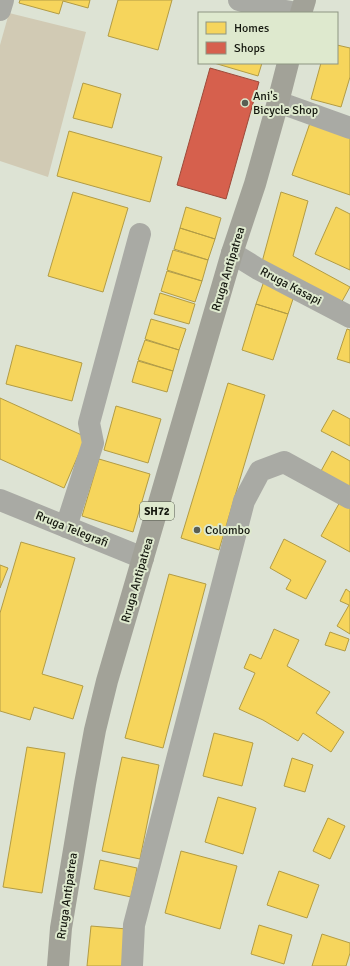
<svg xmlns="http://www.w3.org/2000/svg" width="350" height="966" viewBox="0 0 350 966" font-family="Signika,sans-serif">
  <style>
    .green { fill: #d1cab4 }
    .homes { fill: #f6d55c; stroke: #b29c45 }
    .shops { fill: #d6604d; stroke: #9c4a3a }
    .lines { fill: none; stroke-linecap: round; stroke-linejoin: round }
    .minor { stroke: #a9aaa4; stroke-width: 22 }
    .major { stroke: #a2a298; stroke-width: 22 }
    .poi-dot { fill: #5a5e53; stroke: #dee9ce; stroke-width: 1.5 }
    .labels { text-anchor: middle; stroke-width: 4; stroke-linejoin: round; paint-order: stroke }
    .shield { fill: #dee9ce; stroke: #515648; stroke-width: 1 }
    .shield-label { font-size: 11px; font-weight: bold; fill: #14170e }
    .poi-label { font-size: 12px; fill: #14170e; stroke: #dee9ce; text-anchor: start }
    .street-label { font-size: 12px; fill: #14170e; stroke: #dee9ce }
  </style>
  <rect width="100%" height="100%" fill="#dde3d4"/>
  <path class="green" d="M9 13 86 32 48 177 0 161V45Z"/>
  <path class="homes" d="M20 0H90L88 8 63 1 59 14 19 3Z
    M118 0H172L158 50 108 36Z
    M337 45 350 48V77L341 107 311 99 321 63H337Z
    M214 63H262L258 76Z
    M83 83 121 94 112 128 73 118Z
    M311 120 350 134V195L292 175Z
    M69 131 162 157 150 202 57 176Z
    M73 192 128 208 103 292 48 276Z
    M281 192 308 201 293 256 350 287 340 305 262 262Z
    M186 207 221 218 215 239 180 228Z
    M336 207 350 214V270L315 254Z
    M180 228 215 239 208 260 174 249Z
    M173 250 208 260 202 281 167 270Z
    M167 271 202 281 195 302 161 291Z
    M264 281 294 296 288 314 256 304Z
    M160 293 195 304 189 324 154 314Z
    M256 304 288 314 273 360 242 350Z
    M151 319 186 329 179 350 145 339Z
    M347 329 350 330V363L337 359Z
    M145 340 179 350 173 371 138 360Z
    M16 345 82 363 72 401 6 384Z
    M138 361 173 371 167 392 132 382Z
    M228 383 265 395 219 550 181 538Z
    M0 398 86 437 64 488 0 459Z
    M116 406 161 419 148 463 104 450Z
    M333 410 350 419V446L321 431Z
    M332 451 350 461V488L321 471Z
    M99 459 150 474 133 532 82 516Z
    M341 500 350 505V552L321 536Z
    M284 539 326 561 306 599 286 589 291 580 270 568Z
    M21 542 75 558 42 674 83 686 73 719 34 707 30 720 0 711V613Z
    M0 565 8 568 0 588Z
    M169 574 206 584 163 748 125 738Z
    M346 589 350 592V634L337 626 349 605 340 601Z
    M274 629 299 640 287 666 330 692 316 713 344 732 331 752 303 733 298 741 263 720 239 709 255 673 244 668 250 654 261 659Z
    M330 632 349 639 345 651 325 645Z
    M214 733 253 743 242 786 203 776Z
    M27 747 65 753 42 893 3 887Z
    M122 757 159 765 140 859 102 851Z
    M292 758 313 765 305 792 284 786Z
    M218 797 256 808 243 854 205 842Z
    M328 818 345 826 330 859 313 851Z
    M181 851 237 866 220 929 165 913Z
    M100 860 137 868 131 897 94 889Z
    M279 871 319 885 307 918 267 905Z
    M259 925 292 935 284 964 251 954Z
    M91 926 127 929 123 966H87Z
    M322 934 350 943V953L346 966H312Z"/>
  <path class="shops" d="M210 68 259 82 226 199 177 185Z"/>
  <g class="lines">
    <path class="minor" d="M239 0 266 8 298 13
      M0 10 3 0
      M278 102 350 128
      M232 253 258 269 350 317
      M0 500 143 558
      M66 527 93 443 89 423 140 234
      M132 966 134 925 244 501 260 471 284 462 350 498"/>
    <path class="major" d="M301 13 305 0
      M58 966 61 928 85 784 95 730 107 681 232 253 255 184 278 102 288 63"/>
  </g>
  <g class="poi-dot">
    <circle cx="245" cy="103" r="4"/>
    <circle cx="197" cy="530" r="4"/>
  </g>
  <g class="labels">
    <rect class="shield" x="140" y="502" width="34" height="18" rx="3"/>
    <g class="shield-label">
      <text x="157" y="515">SH72</text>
    </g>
    <g class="poi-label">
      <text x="253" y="100">Ani's<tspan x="253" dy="14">Bicycle Shop</tspan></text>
      <text x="205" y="534">Colombo</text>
    </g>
    <g class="street-label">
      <text transform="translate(228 269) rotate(-73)" y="4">Rruga Antipatrea</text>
      <text transform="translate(291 286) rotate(28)" y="4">Rruga Kasapi</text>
      <text transform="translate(72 529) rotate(22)" y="4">Rruga Telegrafi</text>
      <text transform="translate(137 580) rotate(-74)" y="4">Rruga Antipatrea</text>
      <text transform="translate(67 896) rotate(-82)" y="4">Rruga Antipatrea</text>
    </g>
  </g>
  <rect x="198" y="12" width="140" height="52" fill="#dee9ce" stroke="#8d9581"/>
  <rect x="206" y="22" width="20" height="12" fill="#f6d55c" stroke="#8d9581"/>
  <text x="234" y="32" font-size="12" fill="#14170e">Homes</text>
  <rect x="206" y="42" width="20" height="12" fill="#d6604d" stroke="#8d9581"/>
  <text x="234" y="52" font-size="12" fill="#14170e">Shops</text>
</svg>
